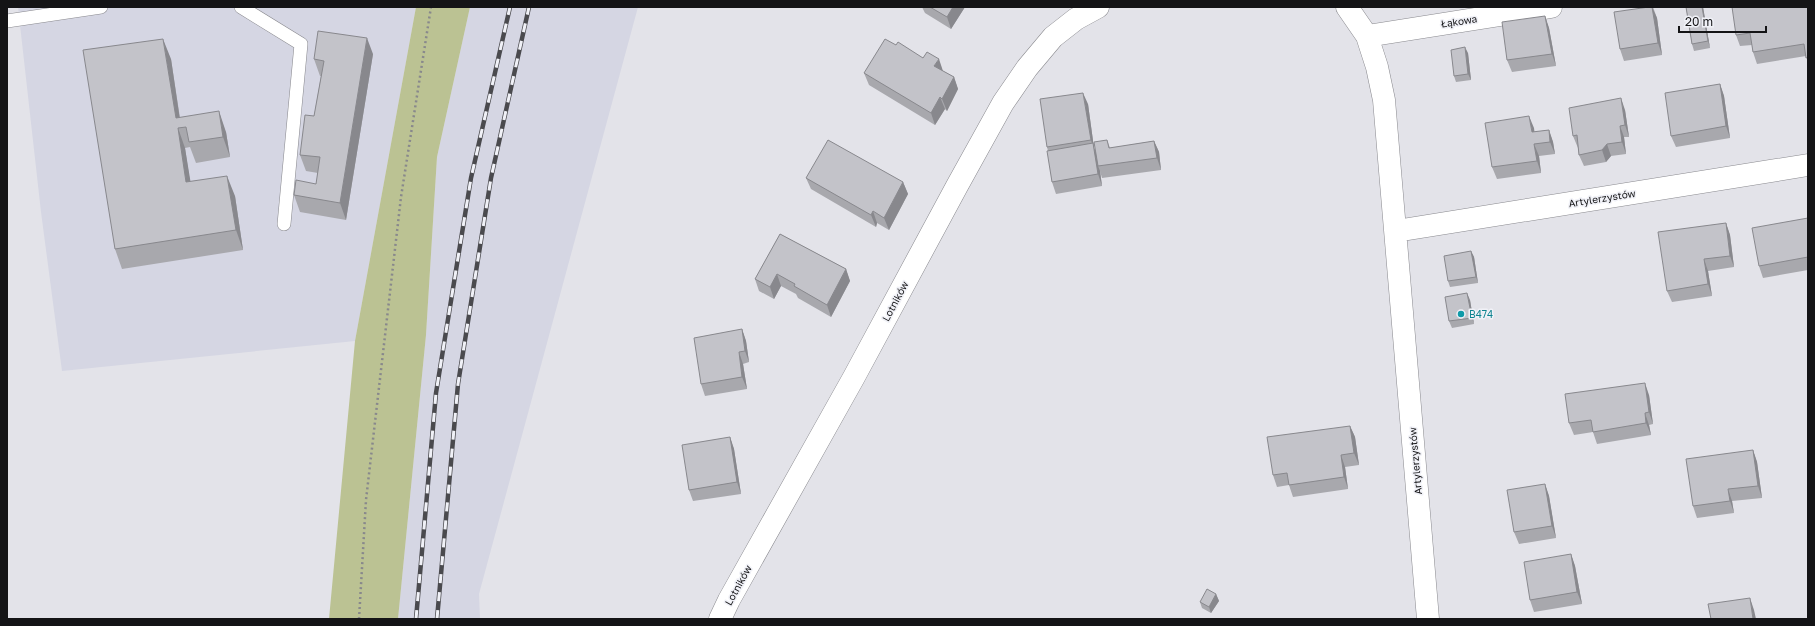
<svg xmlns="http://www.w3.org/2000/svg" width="1815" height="626" viewBox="0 0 1815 626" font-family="'Golos Text',sans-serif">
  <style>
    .built { fill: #d5d6e3 }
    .green { fill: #bbc293 }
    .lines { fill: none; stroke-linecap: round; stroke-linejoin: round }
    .service-casing { stroke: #89898e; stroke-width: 14 }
    .minor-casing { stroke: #89898e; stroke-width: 23 }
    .path { stroke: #88888c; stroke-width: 2.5; stroke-dasharray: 2 3; stroke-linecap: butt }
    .service { stroke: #fff; stroke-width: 13 }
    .minor { stroke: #fff; stroke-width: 22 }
    .rail-casing { stroke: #4a4a4e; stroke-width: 4.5 }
    .rail { stroke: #f0f1f7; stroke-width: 3; stroke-dasharray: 9; stroke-linecap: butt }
    .wall { fill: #a8a8ad }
    .shaded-wall { fill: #88888d }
    .building { fill: #c3c3c9; stroke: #88888d }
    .culture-dot { fill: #0f9aa8; stroke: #f0f1f7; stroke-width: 1.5 }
    .labels { text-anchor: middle; stroke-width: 3; stroke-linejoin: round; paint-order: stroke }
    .street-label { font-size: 10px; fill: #141416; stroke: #f0f1f7 }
    .culture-label { font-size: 10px; fill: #0d838f; stroke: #f0f1f7; text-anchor: start }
  </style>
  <rect width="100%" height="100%" fill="#e3e3e9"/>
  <path class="built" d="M18 7H416L355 341 62 371 41 212Z
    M470 7H638L479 594 480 619H398L426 335 437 157Z"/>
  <path class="green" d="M416 7H470L437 157 426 335 398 619H329L355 341Z"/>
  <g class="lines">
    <defs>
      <path id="service" d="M241 7 301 44 284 224
        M7 21 101 7"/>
      <path id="minor" d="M1347 7 1367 36 1377 67 1384 100 1428 619
        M1367 36 1551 7
        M1396 231 1808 165
        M720 619 729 600 854 377 957 186 1003 103 1027 68 1053 37 1076 19 1098 7"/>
    </defs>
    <use href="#service" class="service-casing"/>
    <use href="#minor" class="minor-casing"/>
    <path class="path" d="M359 619 366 500 401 197 431 7"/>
    <use href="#service" class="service"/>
    <use href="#minor" class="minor"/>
    <defs>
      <path id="rail" d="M416 619 436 393 471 178 510 7
        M437 619 458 384 491 178 529 7"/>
    </defs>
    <use href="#rail" class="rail-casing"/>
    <use href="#rail" class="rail"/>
  </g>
  <path class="wall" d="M922 7H965L951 29 925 13Z
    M1653 7 1657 18 1662 55 1624 61 1620 49Z
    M1686 7H1703L1710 48 1694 51 1692 44Z
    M1808 7V63L1806 56 1757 64 1753 52 1752 45 1740 46 1736 35Z
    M1545 16 1549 28 1556 66 1512 72 1507 60Z
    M1468 53 1471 80 1456 82 1454 76Z
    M373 54 346 220 300 212 294 195 316 184 318 173 306 171 300 155 314 116 321 76H320L314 59Z
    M923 58 943 71 954 77 958 89 947 111 945 109 935 125 869 85 864 73Z
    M171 59 180 118 226 132 230 157 196 163 190 147 185 148 190 182 235 196 243 250 122 269 115 249Z
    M1720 84 1724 96 1730 138 1676 147 1671 136Z
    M1088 104 1094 148 1096 152 1107 140 1110 148 1154 141 1159 152 1161 170 1102 178 1100 171 1102 186 1056 194 1052 182 1048 151 1047 147Z
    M1625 110 1629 137H1624L1626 154 1611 156 1606 162 1584 166 1579 155 1578 148 1573 136Z
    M1534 128V132L1549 130 1553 142 1555 154 1539 156 1541 173 1497 179 1492 167Z
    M806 178 903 182 908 194 889 230 877 223 876 227 811 189Z
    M1808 218V270L1763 278 1759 266Z
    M1726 223 1730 235 1734 267 1708 271 1712 296 1672 302 1667 291Z
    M780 234 846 269 850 281 831 317 798 298 796 294 781 286 774 299 759 291 755 279Z
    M1471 251 1474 257 1478 283 1450 287 1448 281Z
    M1470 300 1474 324 1452 328 1449 321Z
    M742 329 746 341 749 362 743 364 747 389 705 396 701 384Z
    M1649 395 1653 424 1649 425 1651 435 1597 444 1593 432 1574 435 1569 423Z
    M1350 426 1355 437 1359 465 1345 467 1348 489 1293 497 1289 485 1277 487 1273 475Z
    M730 437 734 449 741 494 693 501 689 490Z
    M1753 450 1757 462 1762 498 1732 501 1734 513 1697 518 1693 506Z
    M1545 484 1549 496 1556 538 1519 544 1514 532Z
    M1571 554 1575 566 1582 604 1534 612 1530 600Z
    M1216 594 1219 601 1211 613 1202 608 1200 602Z"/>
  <path class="shaded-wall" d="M953 7H965L951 29 947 17Z
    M1652 7 1657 18 1662 55 1658 43Z
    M1702 7H1703L1710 48 1708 41Z
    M1545 16 1549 28 1556 66 1552 54Z
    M367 38 373 54 346 220 340 203Z
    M163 39 171 59 181 127 176 118Z
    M1465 47 1468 53 1471 80 1468 74Z
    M939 59 943 71 938 78 934 66Z
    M954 77 958 89 947 111 942 99Z
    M1720 84 1724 96 1730 138 1726 126Z
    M1083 93 1088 104 1094 148 1097 155 1098 166 1100 171 1102 186 1098 174 1093 147 1091 140Z
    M940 97 945 109 935 125 931 113Z
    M1621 98 1625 110 1629 137 1625 125Z
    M219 111 226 132 230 157 223 137Z
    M1529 116 1534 128 1536 144 1532 132Z
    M1620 126 1624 137 1626 154 1622 142Z
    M178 128 185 148 194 203 186 182Z
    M1549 130 1553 142 1555 154 1550 142Z
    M1154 141 1159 152 1161 170 1157 158Z
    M1534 144 1539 156 1541 173 1537 161Z
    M1607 144 1611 156 1606 162 1602 150Z
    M227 176 235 196 243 250 236 230Z
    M903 182 908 194 889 230 884 218Z
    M873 211 877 223 876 227 871 215Z
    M1726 223 1730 235 1734 267 1730 256Z
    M1471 251 1474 257 1478 283 1476 277Z
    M1704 259 1708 271 1712 296 1708 284Z
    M846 269 850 281 831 317 827 305Z
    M777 274 781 286 774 299 770 287Z
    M1467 293 1470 300 1474 324 1472 318Z
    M742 329 746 341 749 362 745 351Z
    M739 352 743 364 747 389 742 377Z
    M1645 383 1649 395 1653 424 1649 412Z
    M1645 413 1649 425 1651 435 1646 423Z
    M1350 426 1355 437 1359 465 1354 453Z
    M730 437 734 449 741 494 737 482Z
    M1753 450 1757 462 1762 498 1758 486Z
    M1341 455 1345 467 1348 489 1344 477Z
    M1545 484 1549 496 1556 538 1552 526Z
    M1728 489 1732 501 1734 513 1730 501Z
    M1571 554 1575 566 1582 604 1577 592Z
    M1216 594 1219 601 1211 613 1209 607Z
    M1750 598 1754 610 1756 619H1753Z"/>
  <path class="building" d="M930 7H953L947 17Z
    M1649 7H1652L1658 43 1620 49 1614 12Z
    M1686 7H1702L1708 41 1692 44Z
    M1732 7H1808V57L1806 58 1804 44 1753 52 1750 33 1736 35Z
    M1545 16 1552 54 1507 60 1502 22Z
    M318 31 367 38 340 203 294 195 296 180 316 184 320 157 300 155 305 115 314 116 324 61 314 59Z
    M163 39 176 118 219 111 223 137 189 142 186 127 178 128 186 182 227 176 236 230 115 249 83 50Z
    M885 39 896 45 898 42 923 58 927 52 939 59 934 66 954 77 942 99 940 97 931 113 864 73Z
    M1465 47 1468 74 1454 76 1451 50Z
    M1720 84 1726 126 1671 136 1665 93Z
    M1083 93 1091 140 1047 147 1040 99Z
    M1621 98 1625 125 1620 126 1622 142 1607 144 1602 150 1579 155 1577 135 1573 136 1569 108Z
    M1529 116 1532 132 1549 130 1550 142 1534 144 1537 161 1492 167 1485 123Z
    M828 140 903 182 884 218 873 211 871 215 806 178Z
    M1107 140 1109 148 1154 141 1157 158 1098 166 1094 142Z
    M1093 143 1098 174 1052 182 1047 151Z
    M1808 218V257L1759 266 1752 228Z
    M1726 223 1730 256 1704 259 1708 284 1667 291 1658 232Z
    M780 234 846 269 827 305 794 286 795 284 777 274 770 287 755 279Z
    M1471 251 1476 277 1448 281 1444 256Z
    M1467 293 1472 318 1449 321 1445 297Z
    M742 329 745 351 739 352 742 377 701 384 694 338Z
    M1645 383 1649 412 1645 413 1646 423 1593 432 1591 420 1569 423 1565 394Z
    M1350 426 1354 453 1341 455 1344 477 1289 485 1287 473 1273 475 1267 437Z
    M730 437 737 482 689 490 682 445Z
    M1753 450 1758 486 1728 489 1730 501 1693 506 1686 459Z
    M1545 484 1552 526 1514 532 1507 490Z
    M1571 554 1577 592 1530 600 1524 562Z
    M1207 589 1216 594 1209 607 1200 602Z
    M1750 598 1753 619H1711L1708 604Z"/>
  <circle class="culture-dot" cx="1461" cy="314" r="4"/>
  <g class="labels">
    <g class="street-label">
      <text transform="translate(1459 21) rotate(-9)" y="4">Łąkowa</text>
      <text transform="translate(1602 198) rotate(-9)" y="4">Artylerzystów</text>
      <text transform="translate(895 301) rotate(-62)" y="4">Lotników</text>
      <text transform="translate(1415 461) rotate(-95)" y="4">Artylerzystów</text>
      <text transform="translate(738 585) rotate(-61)" y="4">Lotników</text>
    </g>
    <g class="culture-label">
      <text x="1469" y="318">B474</text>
    </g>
  </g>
  <rect width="1815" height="626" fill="none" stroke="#141416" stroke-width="16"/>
  <path d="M1679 26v6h87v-6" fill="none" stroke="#141416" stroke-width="2"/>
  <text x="1685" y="26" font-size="12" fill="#141416" stroke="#f0f1f7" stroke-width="3" paint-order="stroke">20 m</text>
</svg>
